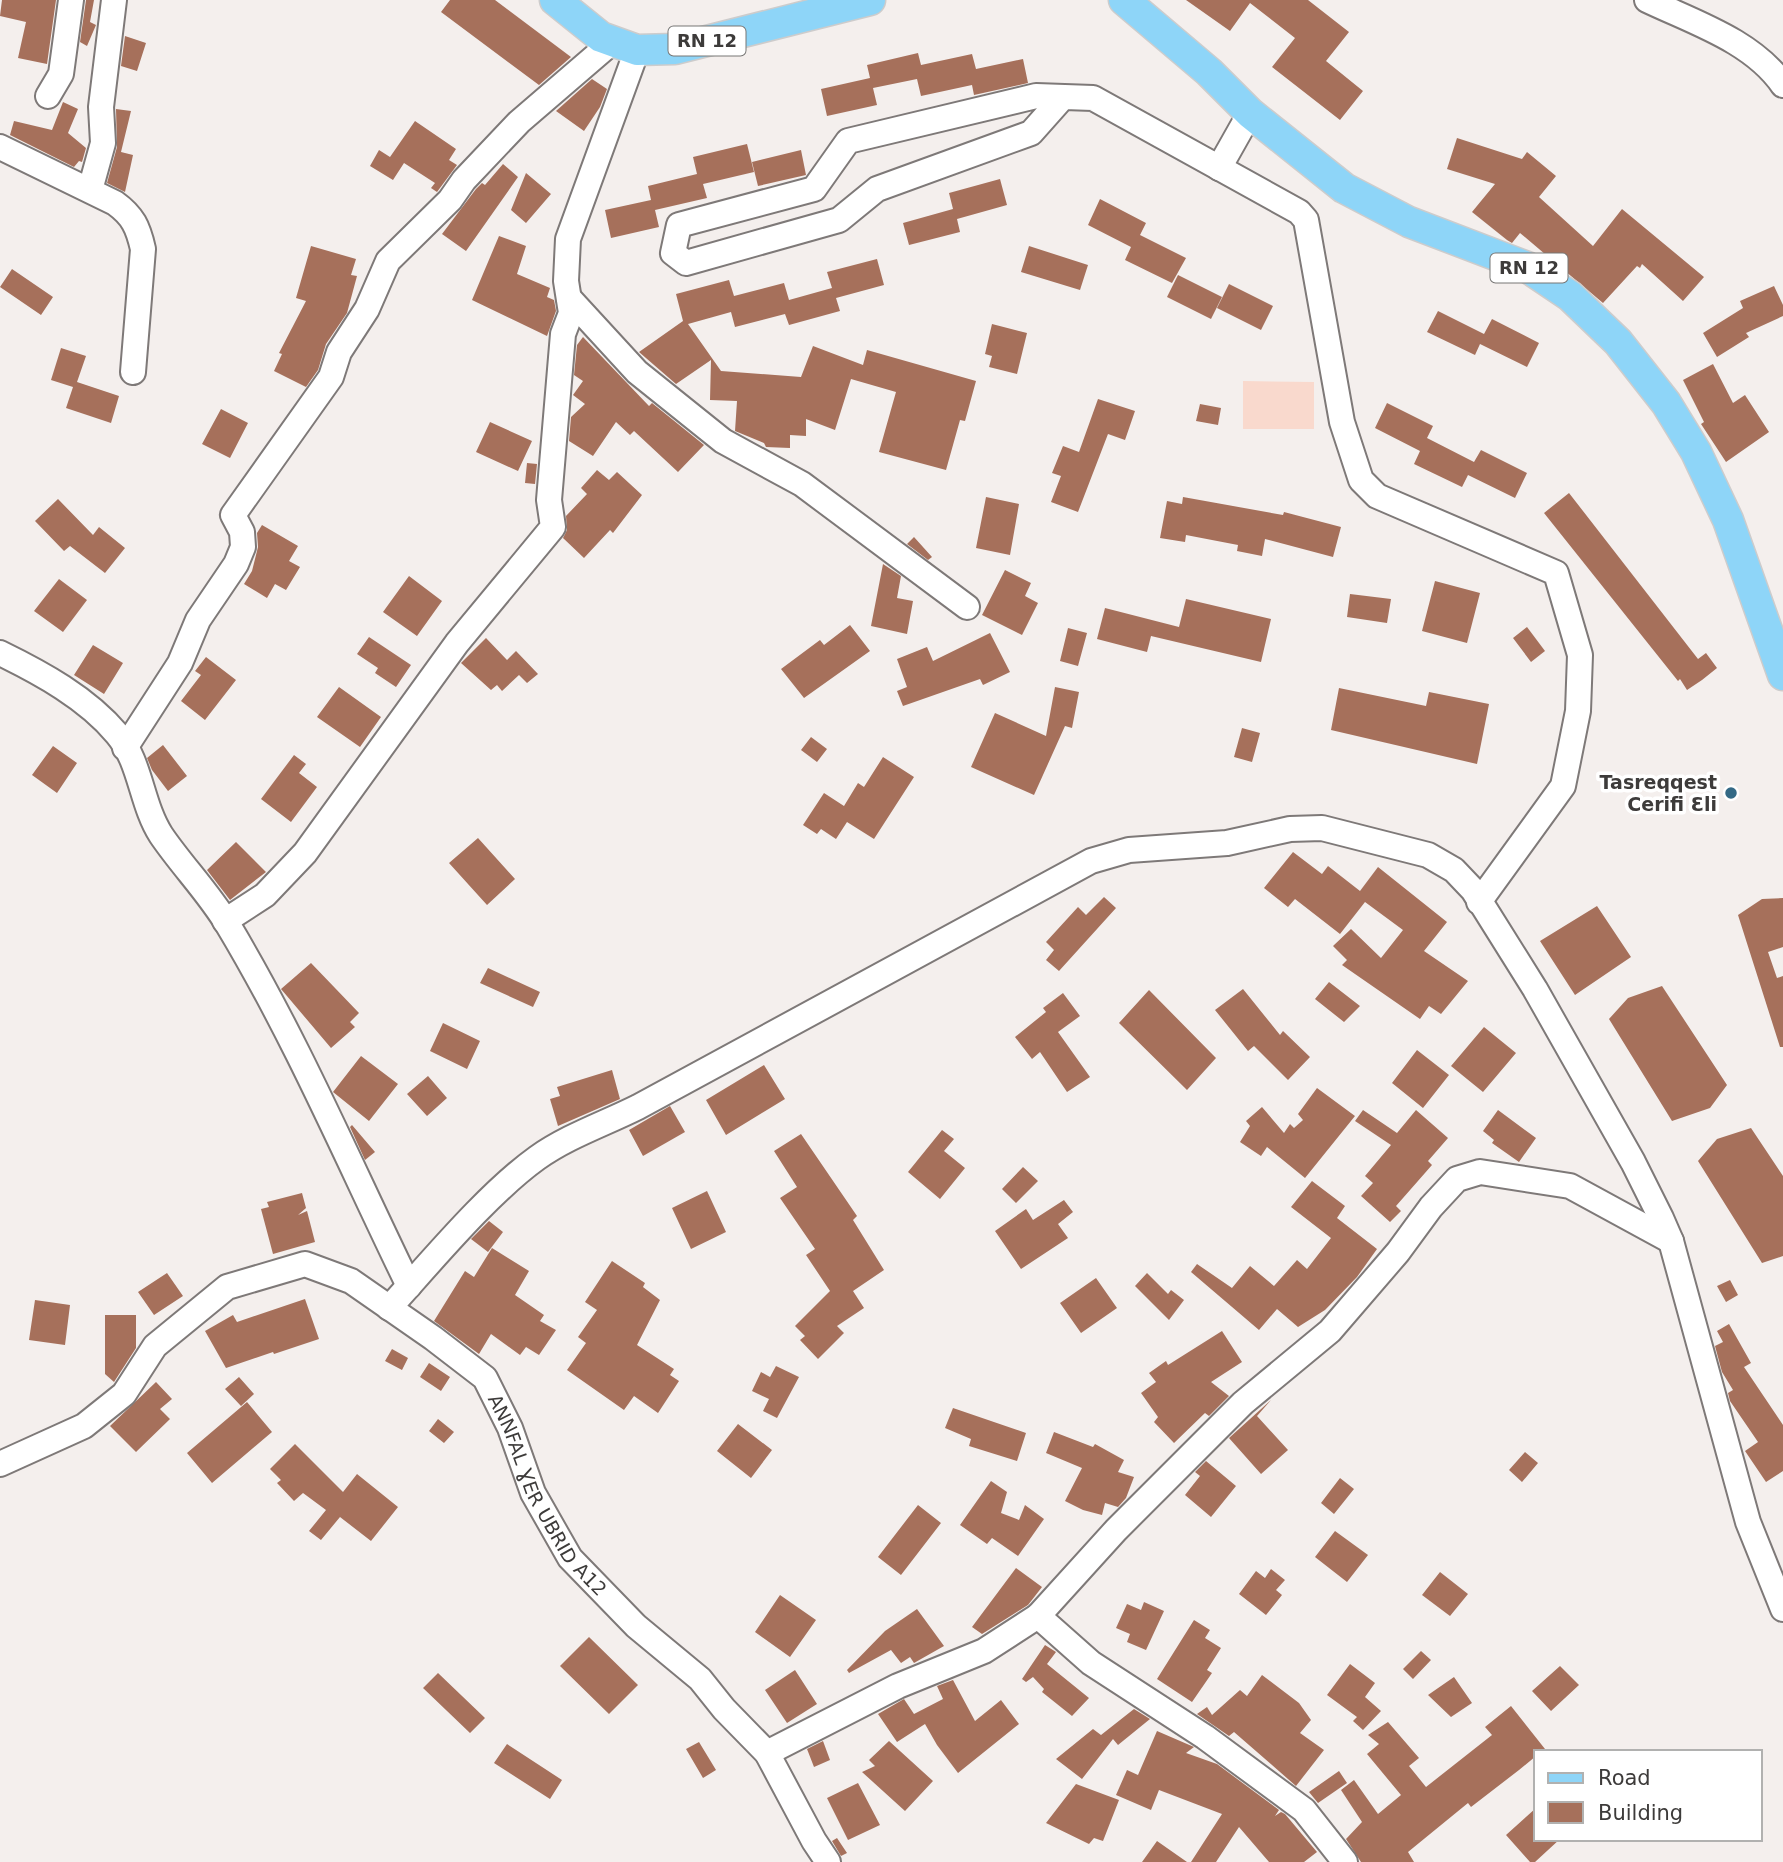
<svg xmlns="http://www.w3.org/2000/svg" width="1783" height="1862" viewBox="0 0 1783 1862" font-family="'DejaVu Sans',sans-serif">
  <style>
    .green { fill: #f9d9cd }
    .building { fill: #a6705b }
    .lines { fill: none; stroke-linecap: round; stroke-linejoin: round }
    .minor-casing { stroke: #7e7978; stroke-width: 28 }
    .major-casing { stroke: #cdcccc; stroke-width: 33 }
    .minor { stroke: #fff; stroke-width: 24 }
    .major { stroke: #8ed5f8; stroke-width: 30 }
    .poi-dot { fill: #346985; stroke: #fff; stroke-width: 2.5 }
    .labels { text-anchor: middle; stroke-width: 7; stroke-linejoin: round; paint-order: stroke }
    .shield { fill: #fff; stroke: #777675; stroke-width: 2 }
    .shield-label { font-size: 18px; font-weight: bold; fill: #3d3b3a }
    .poi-label { font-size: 19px; font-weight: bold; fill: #3d3b3a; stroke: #fff; text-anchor: end }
    .street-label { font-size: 19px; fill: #3d3b3a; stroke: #fff }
  </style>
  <rect width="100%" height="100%" fill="#f4efed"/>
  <path class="green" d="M1243 381 1314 382V429H1243Z"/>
  <path class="building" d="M2 0H56L47 64 18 58 26 22 0 16Z
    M86 0H94L90 22 96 25 87 46 80 42Z
    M450 0H495L571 57 539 85 441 12Z
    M1186 0H1308L1349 32 1326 61 1363 91 1340 120 1272 67 1295 38 1250 3 1230 31Z
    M125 36 146 43 137 71 121 66Z
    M918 53 921 65 972 54 976 69 1023 59 1028 83 974 95 972 85 921 96 917 79 873 88 877 105 827 116 821 89 870 78 867 65Z
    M592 79 607 89 600 107 584 131 556 111Z
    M63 102 78 109 68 133 86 148 82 162 79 161 74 167 10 135 14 121 52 130Z
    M116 109 131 111 121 152 133 155 125 192 107 183 117 147Z
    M415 121 456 149 449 160 457 165 437 192 431 188 435 183 404 163 393 180 370 166 379 150 390 157Z
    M1457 138 1522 159 1527 152 1556 176 1539 197 1593 246 1622 209 1704 277 1683 301 1642 264 1640 268 1637 266 1603 303 1520 233 1512 243 1507 240 1472 212 1495 184 1447 169Z
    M747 144 754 172 703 184 707 198 655 210 659 227 611 238 605 210 651 200 648 186 697 174 693 157Z
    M801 150 806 175 758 186 752 162Z
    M503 164 518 177 466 251 442 234 476 189 482 183 485 185Z
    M526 173 551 194 526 223 511 210Z
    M1000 179 1007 205 957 219 960 232 909 245 903 223 953 209 949 193Z
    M1100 199 1146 223 1140 235 1186 258 1172 283 1125 260 1131 247 1088 225Z
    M499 236 526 246 517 274 550 288 547 297 554 300 556 311 547 336 472 300Z
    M311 246 356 259 351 275 357 276 347 313 326 344 318 370 306 387 274 371 282 354 279 353 306 301 296 298Z
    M1029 246 1088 265 1080 290 1021 272Z
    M877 259 884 285 836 298 840 311 789 325 785 314 735 327 731 312 688 324 721 371 801 377 813 346 863 365 867 350 976 381 965 421 960 420 946 470 879 452 896 392 851 379 835 430 806 419V436L790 435V448L766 447 764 443 735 431 737 401 710 400 711 360 676 384 639 352 683 321 676 294 729 280 734 296 784 283 789 300 832 288 827 272Z
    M12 269 53 297 41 315 0 287Z
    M1178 275 1222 297 1211 319 1167 297Z
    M1229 284 1273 306 1261 330 1217 308Z
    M1774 286 1783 305V316L1746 333 1749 337 1717 357 1703 333 1743 308 1740 301Z
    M1438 311 1484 334 1492 319 1539 343 1527 367 1480 344 1475 355 1427 332Z
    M992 324 1027 333 1017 374 989 367 992 356 985 354Z
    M583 337 649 406 652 403 704 445 678 472 634 431 630 435 616 422 593 456 569 441 571 417 585 404 573 395 583 381 574 375 577 345Z
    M61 348 86 356 77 382 119 396 111 423 66 408 73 387 51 380Z
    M1713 364 1733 403 1745 395 1769 432 1726 462 1701 424 1704 422 1683 380Z
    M1098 399 1135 411 1125 440 1108 434 1078 512 1051 502 1061 476 1052 473 1063 446 1079 452Z
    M1387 403 1433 426 1427 438 1474 462 1481 450 1527 473 1515 498 1468 475 1462 487 1414 464 1420 451 1375 428Z
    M1200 404 1221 408 1218 425 1196 421Z
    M221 409 248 423 230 458 202 444Z
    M490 422 532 441 518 471 476 452Z
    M527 463 537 464 535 484 525 483Z
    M597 470 609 480 617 472 642 495 613 533 610 530 584 558 563 538 567 530 566 516 587 494 581 488Z
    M1569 493 1698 659 1706 653 1717 668 1702 680 1687 690 1680 679 1678 681 1544 513Z
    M986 497 1019 504 1010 555 976 548Z
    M1183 497 1283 515 1284 512 1341 527 1333 557 1265 539 1262 556 1237 551 1238 545 1186 535 1185 542 1160 538 1167 501 1182 504Z
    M58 499 93 535 99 527 125 548 105 573 70 546 64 551 35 521Z
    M262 525 298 546 289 561 300 567 286 590 275 584 267 598 244 584 252 571 258 547 257 533Z
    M914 537 932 557 928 560 907 544Z
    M883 564 901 576 897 598 913 601 907 634 871 626Z
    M1005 570 1031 583 1025 596 1038 603 1022 635 982 615Z
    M409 576 442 601 417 636 383 612Z
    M59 579 87 600 63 632 34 611Z
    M1435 581 1480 593 1467 643 1422 631Z
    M1350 594 1391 599 1387 623 1347 617Z
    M1186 599 1271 619 1261 662 1151 636 1147 652 1097 639 1105 608 1179 627Z
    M850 625 870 651 804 698 781 669 820 640 824 645Z
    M1527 627 1545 651 1531 662 1513 638Z
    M1068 628 1087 633 1078 666 1060 661Z
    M990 633 1010 672 983 685 980 679 903 706 897 691 907 687 897 659 927 647 933 661Z
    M369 637 411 665 396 687 375 673 378 668 357 654Z
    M486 638 507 660 516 651 538 674 527 683 519 675 502 691 497 685 491 690 461 663Z
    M93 645 123 663 104 694 74 675Z
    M206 657 236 680 205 720 181 701 201 675 195 671Z
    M339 687 381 717 360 747 317 717Z
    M1055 687 1079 692 1072 728 1065 726 1034 795 971 767 995 713 1046 736Z
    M1339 688 1426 706 1429 692 1489 704 1477 764 1331 730Z
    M1242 728 1260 733 1252 762 1234 757Z
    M811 737 827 749 817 762 801 750Z
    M163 745 187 776 168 791 152 770 147 758Z
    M53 746 77 763 57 793 32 775Z
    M294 755 306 764 299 773 317 787 291 822 261 799Z
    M883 757 914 777 874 839 847 822 836 839 821 829 817 834 803 825 824 793 844 806 858 783 864 787Z
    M478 838 515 879 487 905 449 863Z
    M236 842 266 872 230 900 207 870Z
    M1293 852 1322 874 1328 866 1360 891 1378 867 1447 922 1424 951 1468 981 1441 1014 1429 1006 1420 1019 1342 965 1347 960 1333 946 1351 929 1381 958 1403 930 1365 902 1340 934 1295 899 1288 907 1264 888Z
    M1104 897 1116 908 1059 971 1046 960 1054 950 1046 942 1078 907 1086 915Z
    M1783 898V947L1768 952 1777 978 1783 976V1047H1780L1738 915 1762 899Z
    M1597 906 1631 957 1575 995 1540 941Z
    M311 963 359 1013 350 1022 355 1027 331 1048 281 989Z
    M488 968 540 992 533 1007 480 983Z
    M1329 982 1360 1006 1344 1022 1315 999Z
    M1662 986 1727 1085 1710 1108 1672 1121 1609 1019 1628 998Z
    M1243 989 1280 1035 1283 1031 1310 1057 1288 1080 1254 1046 1248 1051 1215 1010Z
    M1149 990 1216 1058 1187 1090 1119 1023Z
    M1063 993 1080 1016 1058 1032 1090 1077 1067 1092 1040 1052 1032 1059 1015 1037 1046 1012 1043 1008Z
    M443 1023 480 1041 467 1069 430 1051Z
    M1484 1027 1516 1053 1483 1092 1451 1066Z
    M1417 1050 1449 1075 1423 1108 1392 1083Z
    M361 1056 398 1084 369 1121 333 1092Z
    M764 1065 785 1099 726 1135 706 1100Z
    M612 1070 620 1099 558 1126 550 1099 560 1096 557 1087Z
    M428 1076 447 1098 427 1116 407 1094Z
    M1317 1088 1355 1116 1305 1178 1267 1147 1261 1156 1240 1142 1250 1126 1246 1121 1262 1107 1284 1133 1290 1124 1294 1128 1303 1120 1298 1114Z
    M670 1106 685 1132 643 1156 629 1130Z
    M1363 1110 1397 1133 1416 1110 1448 1138 1428 1161 1432 1165 1396 1206 1401 1211 1390 1222 1361 1196 1373 1183 1365 1176 1391 1145 1355 1121Z
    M1498 1110 1536 1138 1519 1162 1492 1143 1494 1140 1483 1131Z
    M352 1125 375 1152 365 1160 350 1127Z
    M1751 1128 1783 1176V1256L1762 1263 1698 1161 1717 1139Z
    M942 1130 954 1139 944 1151 965 1168 940 1199 908 1172Z
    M801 1134 857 1216 853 1220 884 1270 853 1291 864 1308 837 1326 844 1333 818 1359 800 1340 805 1336 795 1326 830 1291 806 1255 815 1249 780 1198 797 1187 774 1151Z
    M1023 1167 1038 1181 1016 1203 1002 1189Z
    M1312 1181 1345 1206 1337 1218 1377 1249 1357 1277 1325 1310 1298 1327 1277 1309 1259 1330 1191 1272 1197 1264 1232 1288 1250 1266 1274 1286 1297 1260 1307 1269 1331 1238 1291 1207Z
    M707 1191 726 1232 691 1249 672 1208Z
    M302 1193 306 1208 298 1215 307 1211 315 1242 273 1254 261 1209 269 1207 267 1202Z
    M1064 1200 1073 1212 1058 1224 1068 1238 1021 1269 995 1231 1026 1209 1033 1220Z
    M489 1221 503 1232 488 1252 471 1239Z
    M492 1248 529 1271 515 1295 544 1315 540 1321 556 1330 539 1355 526 1347 520 1355 491 1334 479 1354 434 1321 465 1271 474 1277Z
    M612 1261 645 1283 643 1287 660 1300 637 1345 674 1369 670 1375 679 1381 658 1413 634 1396 624 1410 567 1370 586 1343 578 1337 597 1310 585 1302Z
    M167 1273 183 1296 154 1315 138 1292Z
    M1147 1273 1168 1294 1171 1290 1184 1300 1169 1320 1135 1286Z
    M1096 1278 1117 1308 1081 1333 1060 1303Z
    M1730 1280 1738 1295 1726 1302 1717 1286Z
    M305 1299 319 1339 274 1354 273 1352 226 1368 205 1331 233 1315 237 1322Z
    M35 1300 70 1305 65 1345 29 1340Z
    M105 1315H136V1348L114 1382 105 1374Z
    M1729 1324 1751 1363 1744 1367 1783 1425V1471L1766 1482 1745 1451 1758 1442 1730 1401 1728 1393 1733 1390 1722 1372 1715 1346 1723 1342 1717 1331Z
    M1222 1331 1242 1362 1211 1382 1229 1396 1209 1416 1205 1413 1174 1443 1154 1422 1158 1417 1141 1393 1156 1382 1149 1373 1166 1361 1168 1365Z
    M392 1349 408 1358 402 1370 385 1361Z
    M429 1363 450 1377 441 1391 420 1377Z
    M776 1366 799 1377 777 1418 763 1411 769 1399 752 1391 761 1372 770 1377Z
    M239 1377 254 1394 241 1406 225 1389Z
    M156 1382 172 1399 160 1409 170 1419 136 1452 110 1426Z
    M1271 1400 1257 1416 1288 1450 1261 1474 1229 1438Z
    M247 1402 272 1432 212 1483 187 1453Z
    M953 1408 1026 1433 1017 1461 969 1446 971 1439 945 1428Z
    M438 1419 454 1432 444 1443 429 1431Z
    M738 1424 772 1450 751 1478 717 1451Z
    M1054 1432 1093 1447 1095 1444 1124 1460 1118 1472 1134 1477 1126 1498 1118 1507 1105 1503 1102 1515 1083 1510 1065 1501 1082 1468 1046 1453Z
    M295 1444 343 1492 357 1474 398 1507 371 1541 340 1517 321 1540 309 1531 326 1510 303 1493 294 1501 277 1483 281 1480 270 1469Z
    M1525 1452 1538 1463 1522 1482 1509 1470Z
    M1206 1461 1236 1486 1211 1517 1185 1495 1200 1476 1195 1472Z
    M1340 1478 1354 1489 1334 1514 1321 1503Z
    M991 1481 1007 1492 1001 1513 1019 1520 1025 1505 1044 1519 1018 1556 992 1538 987 1544 960 1525Z
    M918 1505 941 1523 901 1575 878 1557Z
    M1335 1531 1368 1555 1347 1582 1315 1557Z
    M1016 1568 1042 1587 1028 1605 982 1634 972 1627Z
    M1271 1569 1285 1580 1276 1590 1282 1595 1266 1615 1239 1594 1256 1571 1265 1578Z
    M1440 1572 1468 1594 1450 1616 1422 1595Z
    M780 1595 816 1620 790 1657 755 1632Z
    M1144 1602 1164 1611 1146 1650 1127 1642 1130 1634 1116 1628 1127 1604 1141 1610Z
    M917 1609 944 1646 914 1663 910 1657 901 1663 891 1650 849 1673 847 1670 885 1631Z
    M1194 1620 1210 1630 1205 1638 1221 1648 1207 1670 1212 1673 1192 1702 1157 1679Z
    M589 1637 638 1685 609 1714 560 1666Z
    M1045 1645 1056 1652 1047 1664 1089 1698 1072 1716 1042 1692 1044 1689 1033 1677 1026 1682 1022 1679Z
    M1421 1651 1431 1660 1413 1679 1403 1669Z
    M1350 1664 1375 1683 1365 1697 1381 1711 1363 1730 1353 1721 1357 1717 1327 1695Z
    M1560 1666 1579 1685 1551 1711 1532 1691Z
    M795 1670 817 1704 787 1723 765 1690Z
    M438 1673 485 1718 470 1733 423 1688Z
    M1262 1675 1299 1703 1311 1720 1300 1733 1324 1750 1296 1786 1234 1732 1229 1736 1197 1714 1207 1707 1212 1715 1240 1690 1247 1696Z
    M1454 1677 1472 1703 1451 1717 1428 1695Z
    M953 1680 975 1721 1001 1700 1019 1724 958 1773 937 1745 925 1724 897 1742 878 1714 904 1699 914 1714 943 1699 937 1686Z
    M1511 1706 1545 1749 1536 1752V1756L1519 1770 1471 1807 1468 1803 1408 1852 1414 1862H1361L1346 1839 1362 1822 1341 1790 1354 1780 1378 1814 1401 1795 1367 1754 1379 1744 1368 1735 1388 1722 1419 1758 1409 1766 1426 1787 1492 1735 1485 1727Z
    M1134 1709 1150 1719 1118 1745 1113 1739 1082 1779 1056 1759 1093 1729 1101 1735Z
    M1157 1731 1194 1747 1186 1753 1217 1764 1279 1810 1275 1816 1281 1812 1285 1814 1317 1852 1304 1862H1269L1239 1827 1216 1862H1191L1222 1814 1159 1790 1151 1810 1116 1795 1127 1770 1138 1775Z
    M823 1741 830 1760 814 1767 807 1749Z
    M889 1741 933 1781 905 1811 862 1772 875 1766 869 1760Z
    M699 1742 716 1770 703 1778 686 1749Z
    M507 1744 562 1780 550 1799 494 1763Z
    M1339 1771 1347 1783 1318 1803 1309 1792Z
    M858 1783 880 1825 848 1840 827 1798Z
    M1076 1784 1119 1800 1103 1841 1094 1838 1089 1844 1046 1823Z
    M1536 1808V1839H1560L1535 1862H1530L1506 1835Z
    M837 1838 847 1853 841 1856 832 1841Z
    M1157 1841 1187 1862H1142Z"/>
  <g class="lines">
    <defs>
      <g id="minor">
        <path d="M1647 0C1693 22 1753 41 1783 85"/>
        <path d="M48 96 61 74 71 0"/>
        <path d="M1063 97 1031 133 877 189 839 220 686 263 673 253 679 225 814 189 848 141 1036 96 1093 98 1299 212 1306 220 1342 422 1361 480 1377 496 1556 573 1580 655 1578 711 1563 786 1479 902"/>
        <path d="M0 147 115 203C133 216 138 227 143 249L133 372"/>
        <path d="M1219 168 1250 113"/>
        <path d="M90 190 103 143 101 107 114 0"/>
        <path d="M569 298 637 372 723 441 802 484 967 607"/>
        <path d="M0 653C41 673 87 698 117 734 141 762 141 804 161 835 182 866 209 893 228 925 297 1040 350 1165 409 1286"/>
        <path d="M125 748 180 663 198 620 236 564 243 547 242 532 233 515 331 377 339 352 367 309 388 261 450 200 464 180 519 122 612 42"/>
        <path d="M225 921 265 895 305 853 457 643 553 527 549 500 563 334 571 313 566 281 568 239 637 50"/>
        <path d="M389 1308C431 1262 487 1194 537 1158 568 1136 604 1124 638 1107L1091 861 1129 850 1227 843 1290 829 1322 828 1428 855 1454 870 1473 890 1535 989 1633 1162 1661 1218 1671 1241 1748 1522 1783 1609"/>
        <path id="s1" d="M0 1464 84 1426 124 1394 155 1346 227 1287 305 1264 351 1281 433 1338 485 1378 510 1428 533 1493 570 1558 636 1626 700 1679 724 1709 767 1753 814 1841 828 1862"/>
        <path d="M1038 1616 1091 1663 1205 1737 1304 1810 1345 1862"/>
        <path d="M767 1753 898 1686 984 1651 1038 1616 1116 1530 1243 1403 1330 1331 1398 1252 1431 1207 1457 1179 1480 1172 1570 1186 1671 1241"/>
      </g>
      <path id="major" d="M555 0 601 37 637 50 675 49 870 0
        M1124 0 1209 72 1250 113 1344 188 1409 222 1527 267 1570 296 1618 342 1666 403 1696 452 1728 520 1783 675"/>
    </defs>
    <use href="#minor" class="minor-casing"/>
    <use href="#major" class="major-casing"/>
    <use href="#minor" class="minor"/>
    <use href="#major" class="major"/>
  </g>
  <circle class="poi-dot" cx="1731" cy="793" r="7"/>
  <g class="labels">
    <g class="shield">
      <rect x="668.5" y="26.5" width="77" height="29" rx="5"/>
      <rect x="1490.5" y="253.5" width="77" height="29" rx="5"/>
    </g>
    <g class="shield-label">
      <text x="707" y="47">RN 12</text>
      <text x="1529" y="274">RN 12</text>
    </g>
    <g class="poi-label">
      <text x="1717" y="789">Tasreqqest<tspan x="1717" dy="22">Cerifi Ɛli</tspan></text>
    </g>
    <g class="street-label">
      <text dy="7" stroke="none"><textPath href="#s1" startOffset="723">ANNFAL ƔER UBRID A12</textPath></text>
    </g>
  </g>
  <rect x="1534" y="1750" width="228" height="91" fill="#ffffff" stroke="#b1b1b0" stroke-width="2"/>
  <rect x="1548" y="1773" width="35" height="10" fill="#8ed5f8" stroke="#b1b1b0" stroke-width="2"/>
  <text x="1598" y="1785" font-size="21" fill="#3d3b3a">Road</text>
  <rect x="1548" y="1802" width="35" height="21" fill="#a6705b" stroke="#b1b1b0" stroke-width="2"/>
  <text x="1598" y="1820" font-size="21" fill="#3d3b3a">Building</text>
</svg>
